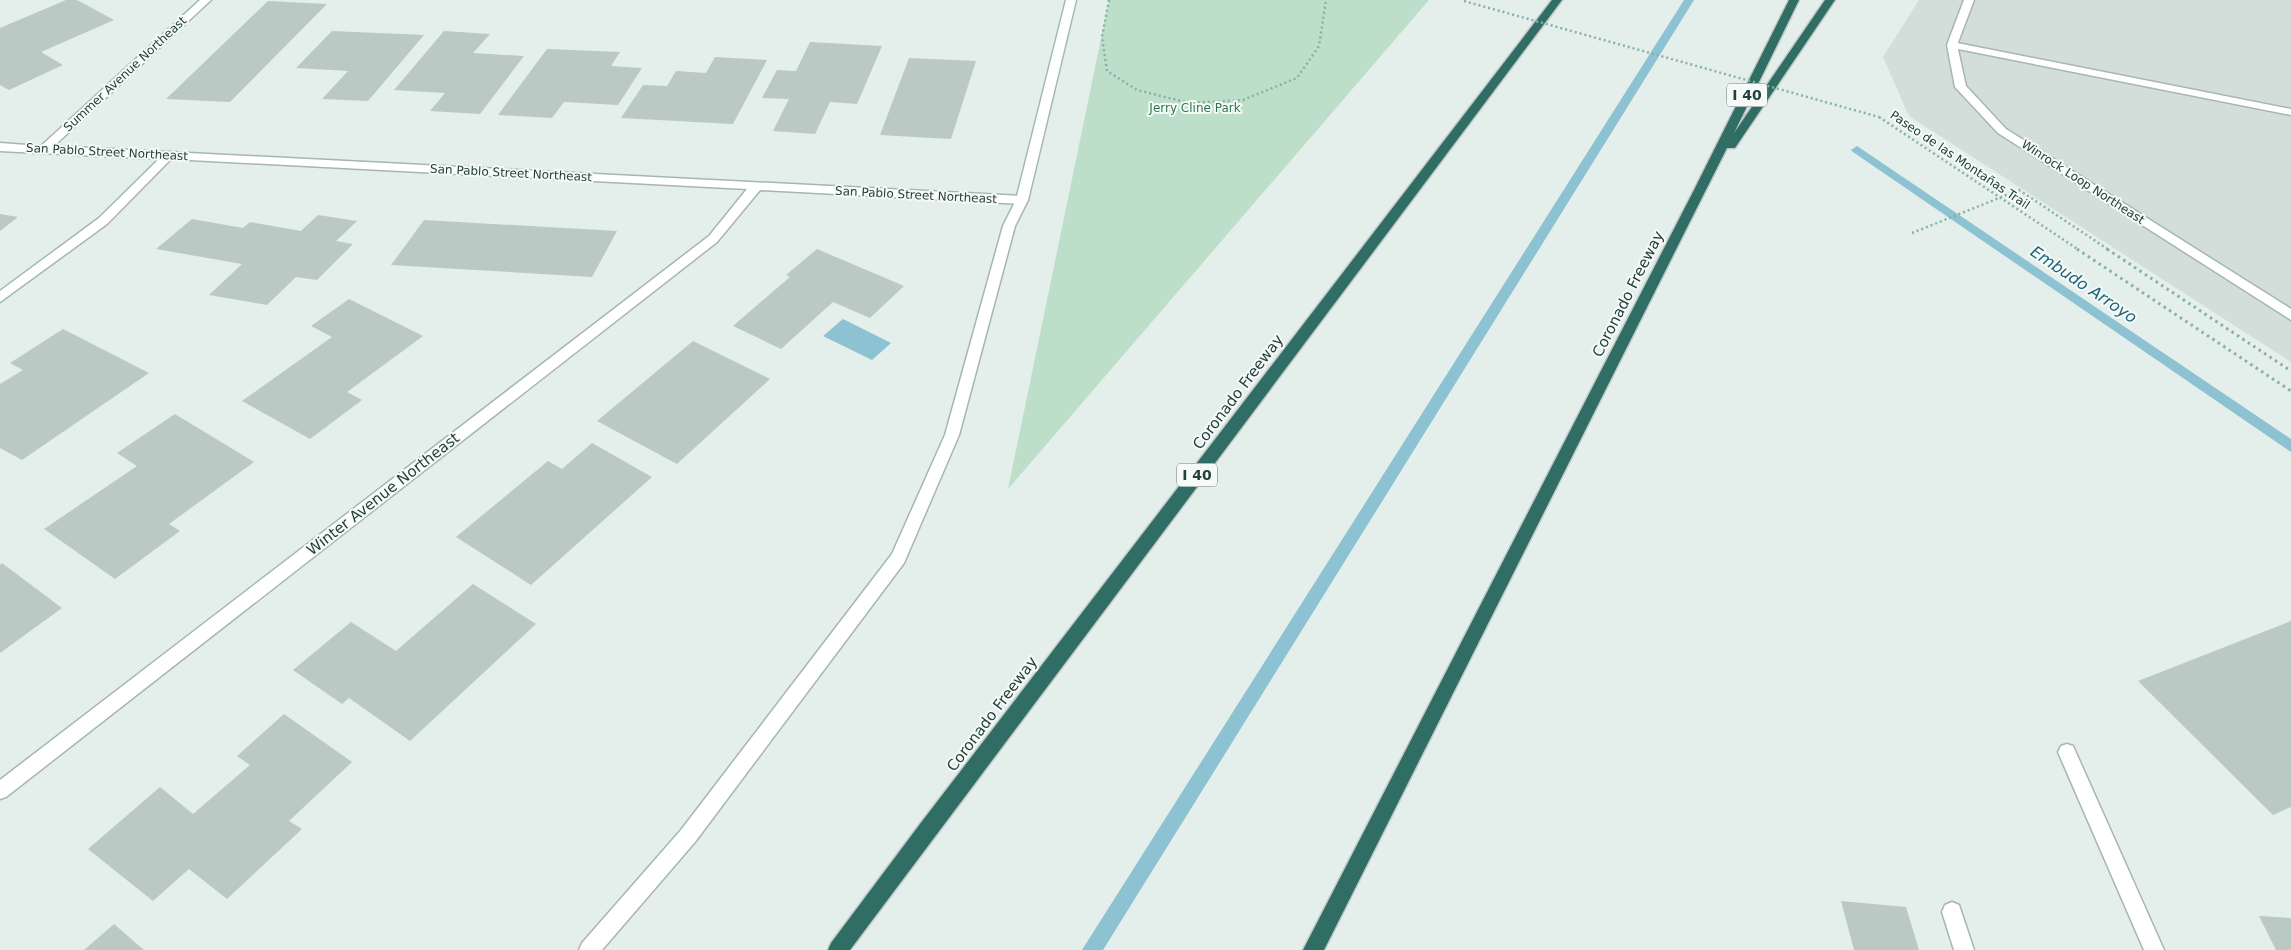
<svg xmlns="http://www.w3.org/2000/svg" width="2291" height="950" viewBox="0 0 2291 950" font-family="'DejaVu Sans',sans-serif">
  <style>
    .built { fill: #d3deda }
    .green { fill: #bddfc9 }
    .water { fill: #8dc2d3 }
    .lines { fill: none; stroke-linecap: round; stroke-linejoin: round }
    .stream { fill: #8dc2d3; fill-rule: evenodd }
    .building { fill: #bac9c4 }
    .lane-casing { stroke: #a6b6b2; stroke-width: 3 }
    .street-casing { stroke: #a6b6b2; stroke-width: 3 }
    .secondary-casing { stroke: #a3bab3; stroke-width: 3 }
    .highway-casing { stroke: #c1cac8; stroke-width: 3 }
    .path-far1 { stroke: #85b2a7; stroke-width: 2.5; stroke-dasharray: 2 3; stroke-linecap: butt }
    .path { stroke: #85b2a7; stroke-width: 3; stroke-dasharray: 2.5 4; stroke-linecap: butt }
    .lane { fill: #fff; fill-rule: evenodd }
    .street { fill: #fff; fill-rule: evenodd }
    .secondary { fill: #fff; fill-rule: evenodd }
    .highway { fill: #2f6d65; fill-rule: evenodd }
    .path-bridge { stroke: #85b2a7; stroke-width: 2.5; stroke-dasharray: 2 3; stroke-linecap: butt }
    .labels { text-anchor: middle; stroke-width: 4; stroke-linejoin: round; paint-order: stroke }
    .far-street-label { font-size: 12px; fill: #23403b; stroke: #f5faf8 }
    .far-park-label { font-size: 12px; fill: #2d7750; stroke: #f5faf8 }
    .shield { fill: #f5faf8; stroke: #627874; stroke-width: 1 }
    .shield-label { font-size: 14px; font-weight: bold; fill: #23403b }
    .street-label { font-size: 15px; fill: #23403b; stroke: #f5faf8 }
    .water-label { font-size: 16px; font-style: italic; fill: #1c657d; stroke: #f5faf8 }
  </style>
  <rect width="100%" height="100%" fill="#e4eeea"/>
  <path class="built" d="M1919 0H2291V362L1909 116 1883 57Z"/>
  <path class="green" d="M1109 0H1429L1008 489Z"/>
  <path class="water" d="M843 319 891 343 872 360 823 336Z"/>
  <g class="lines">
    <path class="stream" d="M1684 0H1694L1103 950H1082Z
      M1857 146 2291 439V452L1853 152 1851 150Z"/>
  </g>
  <path class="building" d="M66 0H77L114 20 41 52 63 65 9 90 0 85V28Z
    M268 1 327 4 230 102 166 99Z
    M332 31 424 35 368 101 322 99 348 71 296 68Z
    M444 31 490 34 473 53 524 56 480 114 430 111 445 93 394 90Z
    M810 42 882 46 857 104 830 102 815 134 773 131 789 99 762 98 777 70 796 71Z
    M547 49 620 52 611 66 642 68 618 105 564 102 552 118 498 115Z
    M715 57 767 60 733 124 621 118 643 85 667 86 676 71 706 73Z
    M909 58 976 61 951 139 880 135Z
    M0 214 18 217 0 231Z
    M318 215 357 221 336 241 353 244 317 280 296 277 267 305 209 295 242 264 156 249 192 219 243 228 250 222 301 231Z
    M424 220 617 231 592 277 391 265Z
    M817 249 904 286 870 318 833 302 781 349 733 326 790 277 786 275Z
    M349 299 423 336 347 392 362 400 310 439 242 401 332 337 311 326Z
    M63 329 149 373 22 460 0 448V384L23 370 10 363Z
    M693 341 770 379 677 464 597 421Z
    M175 414 254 462 169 524 180 531 115 579 44 529 137 466 117 453Z
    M592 443 652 477 531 585 456 537 548 461 562 469Z
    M2 563 62 608 0 653V565Z
    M473 584 536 624 410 741 349 698 342 704 293 670 351 622 396 651Z
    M2291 621V807L2273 815 2138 681Z
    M284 714 352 762 289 821 302 829 227 899 189 869 153 901 88 849 160 787 193 814 250 765 237 756Z
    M1841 901 1906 907 1919 950H1854Z
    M2259 916 2291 918V950H2276Z
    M114 924 144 950H84Z"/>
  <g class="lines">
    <defs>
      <path id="lane" d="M1952 42 2291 109V115L1948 47V43Z
        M1022 196 1028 200 1015 226 959 435 904 563 695 842 602 950H579L582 943 681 830 892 554 945 435 1003 226 1016 200Z
        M2067 744 2073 746 2164 950H2144L2058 752 2061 746Z
        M1952 902 1959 905 1974 950H1954L1942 912 1945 905Z"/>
      <path id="street" d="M200 0H211L54 146 1022 196 1028 200 1022 204 760 190 717 242 6 797 0 799V780L709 236 747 189 171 159 107 224 0 302V291L99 218 159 159 0 151V143L41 146Z
        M1964 0H1974L1957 45 1966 86 2006 129 2291 309V320L1998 133 1955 87 1947 45Z"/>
      <path id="secondary" d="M1066 0H1076L1028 200 1022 204 1016 200Z"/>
      <path id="highway" d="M1552 0H1562L850 950H828L831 943 920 824Z
        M1789 0H1799L1734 133 1825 0H1835L1735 148H1727L1324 950H1303L1694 190Z"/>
    </defs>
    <use href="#lane" class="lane-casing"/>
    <use href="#street" class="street-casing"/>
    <use href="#secondary" class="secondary-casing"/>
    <use href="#highway" class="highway-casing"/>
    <path class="path-far1" d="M1109 0 1102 37 1107 71 1137 90 1189 103 1243 100 1297 78 1319 46 1326 0
      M1879 117 2079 250
      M1912 233 2019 190 2109 250"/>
    <path class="path" d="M2077 249 2291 391
      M2107 249 2291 371"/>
    <use href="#lane" class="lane"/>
    <use href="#street" class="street"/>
    <use href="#secondary" class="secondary"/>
    <use href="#highway" class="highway"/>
    <path class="path-bridge" d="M1464 1 1879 117"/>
  </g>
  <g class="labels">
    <g class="far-street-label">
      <text transform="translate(125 74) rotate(-43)" y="4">Summer Avenue Northeast</text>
      <text transform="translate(107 152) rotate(3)" y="4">San Pablo Street Northeast</text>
      <text transform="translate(1960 160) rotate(34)" y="4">Paseo de las Montañas Trail</text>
      <text transform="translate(511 173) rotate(3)" y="4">San Pablo Street Northeast</text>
      <text transform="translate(2083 182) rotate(33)" y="4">Winrock Loop Northeast</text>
      <text transform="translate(916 195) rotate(3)" y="4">San Pablo Street Northeast</text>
    </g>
    <g class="far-park-label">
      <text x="1195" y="112">Jerry Cline Park</text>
    </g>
    <g class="shield">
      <rect x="1727" y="83.5" width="40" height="23" rx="4"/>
      <rect x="1177" y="463.5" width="40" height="23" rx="4"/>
    </g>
    <g class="shield-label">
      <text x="1747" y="100">I 40</text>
      <text x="1197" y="480">I 40</text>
    </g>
    <g class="street-label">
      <text transform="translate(1628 294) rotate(-63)" y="5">Coronado Freeway</text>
      <text transform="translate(1238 392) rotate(-53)" y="5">Coronado Freeway</text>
      <text transform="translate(383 494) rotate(-38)" y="5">Winter Avenue Northeast</text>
      <text transform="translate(992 714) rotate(-53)" y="5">Coronado Freeway</text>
    </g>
    <g class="water-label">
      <text transform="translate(2084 284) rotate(34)" y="6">Embudo Arroyo</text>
    </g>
  </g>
</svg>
